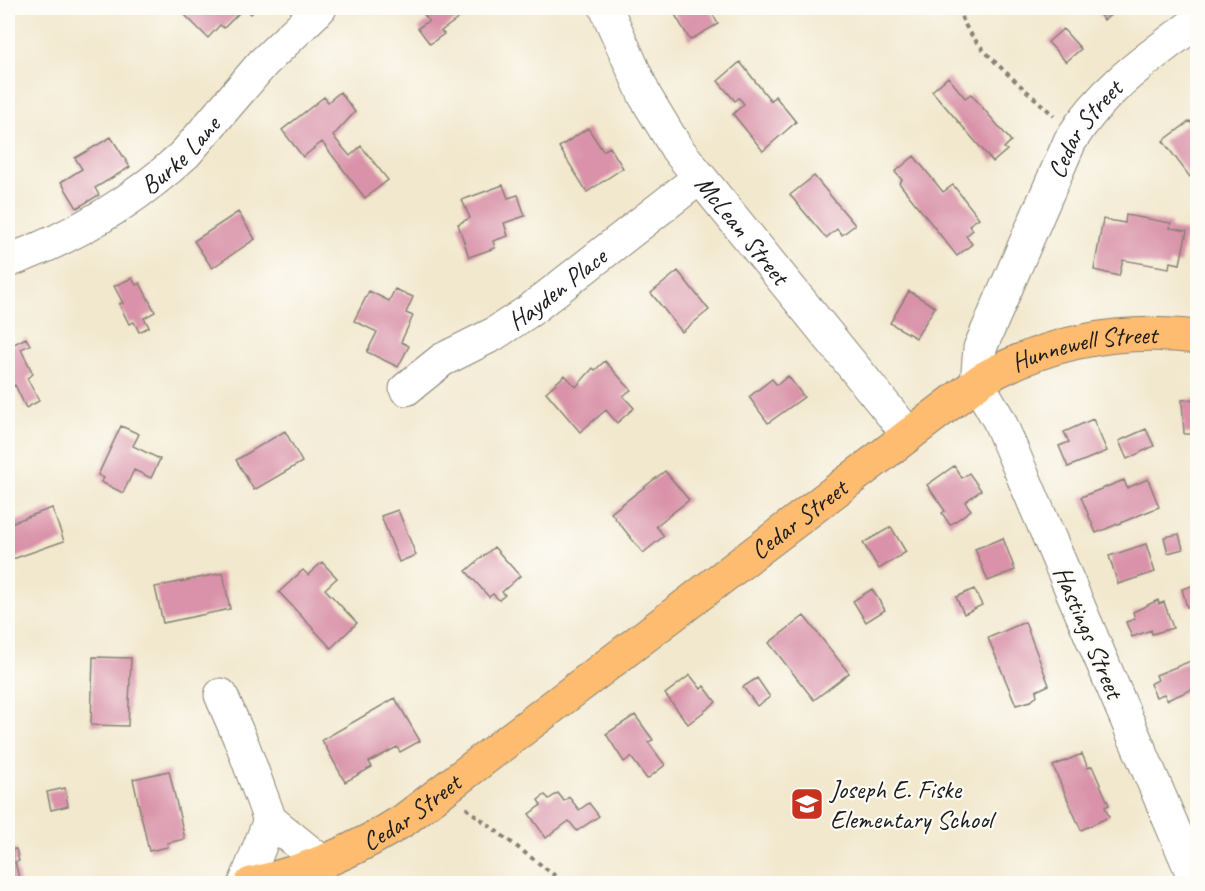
<svg xmlns="http://www.w3.org/2000/svg" width="1205" height="891" viewBox="0 0 1205 891" font-family="Caveat,sans-serif">
  <style>
    .building { fill: #d992a9 }
    .lines { fill: none; stroke-linecap: round; stroke-linejoin: round }
    .minor-casing { stroke: #878275; stroke-width: 35 }
    .major-casing { stroke: #878275; stroke-width: 35 }
    .path { stroke: #878275; stroke-width: 4; stroke-dasharray: 4.5 4.5; stroke-linecap: butt }
    .minor { stroke: #fff; stroke-width: 33 }
    .major { stroke: #fdbc6f; stroke-width: 33 }
    .labels { text-anchor: middle; stroke-width: 4.5; stroke-linejoin: round; paint-order: stroke }
    .street-label { font-size: 26px; fill: #1c1c1c; stroke: #fdfcf7 }
    .poi-label { font-size: 26px; fill: #1c1c1c; stroke: #fdfcf7; text-anchor: start }
  </style>
  <rect width="100%" height="100%" fill="#fdfcf7"/>
  <filter id="ink" filterUnits="userSpaceOnUse"><feTurbulence type="fractalNoise" baseFrequency=".0167" numOctaves="2"/><feDisplacementMap in="SourceGraphic" scale="12" xChannelSelector="R" yChannelSelector="G"/><feConvolveMatrix kernelMatrix="1 2 1 2 8 2 1 2 1" color-interpolation-filters="sRGB"/></filter>
  <filter id="wash" filterUnits="userSpaceOnUse"><feTurbulence type="fractalNoise" baseFrequency=".008" numOctaves="4" result="noise"/><feDisplacementMap in="SourceGraphic" scale="24" xChannelSelector="R" yChannelSelector="G"/><feGaussianBlur stdDeviation="1.35" result="paint"/><feColorMatrix in="noise" values="0 0 0 0 0 0 0 0 0 0 0 0 0 0 0 0 0 1.4 0 .05"/><feComposite in="paint" operator="in"/></filter>
  <g filter="url(#wash)">
    <rect width="100%" height="100%" fill="#f2e8ce"/>
    <g id="blocks">
      <path class="building" d="M185 8H244L224 28 220 25 208 38 181 11Z
        M245 8H257L251 14Z
        M419 8H457L463 15 441 31 444 34 430 44 418 28 429 21Z
        M671 8H709L718 24 690 40Z
        M1094 8H1120L1104 20Z
        M1063 29 1081 49 1066 62 1048 42Z
        M740 62 771 101 775 96 796 122 763 151 733 114 744 104 739 98 735 101 718 81Z
        M948 77 965 98 971 94 1011 141 1004 148 1007 150 993 162 932 91Z
        M340 92 355 112 333 136 350 156 361 146 388 180 365 198 322 142 303 157 282 130 324 97 328 102Z
        M1190 121 1192 124 1198 121V171L1190 177 1163 141Z
        M588 128 603 151 610 147 623 168 587 192 559 147Z
        M111 137 130 167 95 188 99 195 77 208 61 182 82 169 75 158Z
        M914 156 943 192 953 185 979 218 969 225 973 230 966 236 972 244 957 256 899 183 902 180 895 172Z
        M814 176 855 225 842 235 837 229 826 238 790 195Z
        M503 185 508 198 518 195 525 216 504 223 508 236 493 241 495 248 469 257 458 224 470 218 462 200Z
        M238 212 255 239 212 268 194 241Z
        M1126 215 1171 223 1170 228 1187 231 1180 264 1170 262 1169 268 1123 260 1119 276 1094 270 1103 219 1125 223Z
        M678 271 709 310 682 332 651 293Z
        M132 278 136 285 140 283 155 312 144 318 149 327 139 332 134 322 129 324 119 304 123 303 114 286Z
        M395 289 413 297 406 313 413 316 401 342 409 346 398 367 367 352 377 332 354 321 369 291 389 301Z
        M909 291 935 307 916 338 890 323Z
        M26 338 30 345 21 349 33 374 27 378 39 401 26 408 15 385 8 388V347Z
        M605 361 631 390 623 396 634 408 617 423 606 410 580 432 546 392 565 375 576 387 593 368 595 370Z
        M788 376 804 397 768 423 749 397 772 379 777 385Z
        M1198 399V440H1195V434H1184L1182 400Z
        M1093 419 1107 451 1068 467 1059 446 1069 442 1064 432Z
        M121 426 139 434 133 446 160 459 151 478 134 470 123 493 101 482 104 478 98 475Z
        M1146 429 1154 446 1127 459 1119 441Z
        M285 431 302 462 254 490 236 460Z
        M954 466 962 478 969 473 981 490 965 502 971 510 950 525 942 513 945 511 927 485Z
        M665 471 689 500 656 526 664 536 643 553 611 513Z
        M1148 479 1159 507 1096 533 1081 497 1124 480 1127 488Z
        M52 508 64 541 10 560 8 524Z
        M398 510 416 555 399 562 381 516Z
        M891 527 906 552 879 569 863 543Z
        M1179 534 1183 549 1168 553 1164 537Z
        M1003 538 1015 570 988 581 975 549Z
        M1146 544 1155 572 1118 584 1109 556Z
        M494 547 520 576 502 592 505 595 499 600 493 594 489 597 466 571Z
        M322 562 337 578 325 589 357 623 331 648 279 592 303 570 308 575Z
        M223 573 230 609 163 623 155 587Z
        M1198 584V604L1187 607 1182 589Z
        M872 589 885 610 866 622 853 601Z
        M974 589 982 605 964 614 956 597Z
        M1158 600 1159 604 1164 602 1173 628 1152 634 1151 630 1132 637 1126 622 1135 619 1133 612Z
        M804 616 849 673 814 700 769 643Z
        M1025 622 1049 685 1036 691 1037 696 1031 701 1016 705 988 638Z
        M93 657 131 658 128 726 91 725Z
        M1198 658V687L1167 700 1164 694 1156 697 1150 684 1158 680 1156 675Z
        M690 675 701 689 704 686 716 702 688 724 665 694Z
        M757 678 770 697 757 706 743 687Z
        M395 698 420 741 400 752 397 747 369 762 372 767 345 782 322 740Z
        M635 715 653 740 648 742 665 765 647 779 631 757 624 762 606 734Z
        M1082 754 1088 768 1092 766 1109 805 1105 807 1109 817 1081 830 1053 766Z
        M169 771 185 839 167 843 168 847 149 851 133 779Z
        M65 788 68 806 51 810 47 792Z
        M558 793 564 801 569 797 579 810 589 803 599 816 577 831 569 821 546 838 529 814 541 805 538 800 545 795 549 799Z
        M8 841 11 850 16 849 19 861 15 862 20 882 13 884H8Z"/>
    </g>
  </g>
  <g filter="url(#ink)">
    <use href="#blocks" fill-opacity="0" stroke="#878275" stroke-width="1.5"/>
    <g class="lines">
      <defs>
        <g id="minor">
          <path id="s1" d="M606 8 645 96 677 149 908 434"/>
          <path id="s2" d="M8 261C74 237 133 202 185 154L263 63 320 8"/>
          <path id="s3" d="M406 389 442 360 494 334 529 311 699 178"/>
          <path d="M221 695 243 746 270 820 323 863"/>
          <path d="M245 884 270 820"/>
          <path id="s4" d="M1197 884 999 420 977 382 980 348 1070 141C1102 89 1149 57 1198 21"/>
        </g>
        <g id="major">
          <path id="s5" d="M251 884C307 871 356 851 404 820L981 380C1048 341 1121 328 1198 337"/>
        </g>
      </defs>
      <use href="#minor" class="minor-casing"/>
      <use href="#major" class="major-casing"/>
      <path class="path" d="M959 8C964 43 1028 90 1054 116
        M466 808 566 884"/>
      <use href="#minor" class="minor"/>
      <use href="#major" class="major"/>
    </g>
  </g>
  <defs>
    <symbol id="school-square" viewBox="-11 -11 22 22"><rect x="-9" y="-9" width="18" height="18" rx="4" fill="#c8321e" stroke="#fdfcf7"/><path d="M0-5L7-2L0 1L-7-2ZM-4 1L0 2.5L4 1V4Q0 6-4 4Z" fill="#fff"/></symbol>
  </defs>
  <g fill-rule="evenodd">
    <use href="#school-square" x="788" y="785" width="38" height="38"/>
  </g>
  <g class="labels">
    <g class="street-label">
      <text dy="9" stroke="none"><textPath href="#s4" startOffset="826">Cedar Street</textPath></text>
      <text dy="9" stroke="none"><textPath href="#s2" startOffset="204">Burke Lane</textPath></text>
      <text dy="9" stroke="none"><textPath href="#s1" startOffset="262">McLean Street</textPath></text>
      <text dy="9" stroke="none"><textPath href="#s3" startOffset="182">Hayden Place</textPath></text>
      <text dy="9" stroke="none"><textPath href="#s5" startOffset="1002">Hunnewell Street</textPath></text>
      <text dy="9" stroke="none"><textPath href="#s5" startOffset="663">Cedar Street</textPath></text>
      <text transform="translate(1089 632) rotate(67)" y="9">Hastings Street</text>
      <text dy="9" stroke="none"><textPath href="#s5" startOffset="177">Cedar Street</textPath></text>
    </g>
    <g class="poi-label">
      <text x="830" y="798">Joseph E. Fiske<tspan x="830" dy="30">Elementary School</tspan></text>
    </g>
  </g>
  <rect width="1205" height="891" fill="none" stroke="#fdfcf7" stroke-width="30"/>
</svg>
